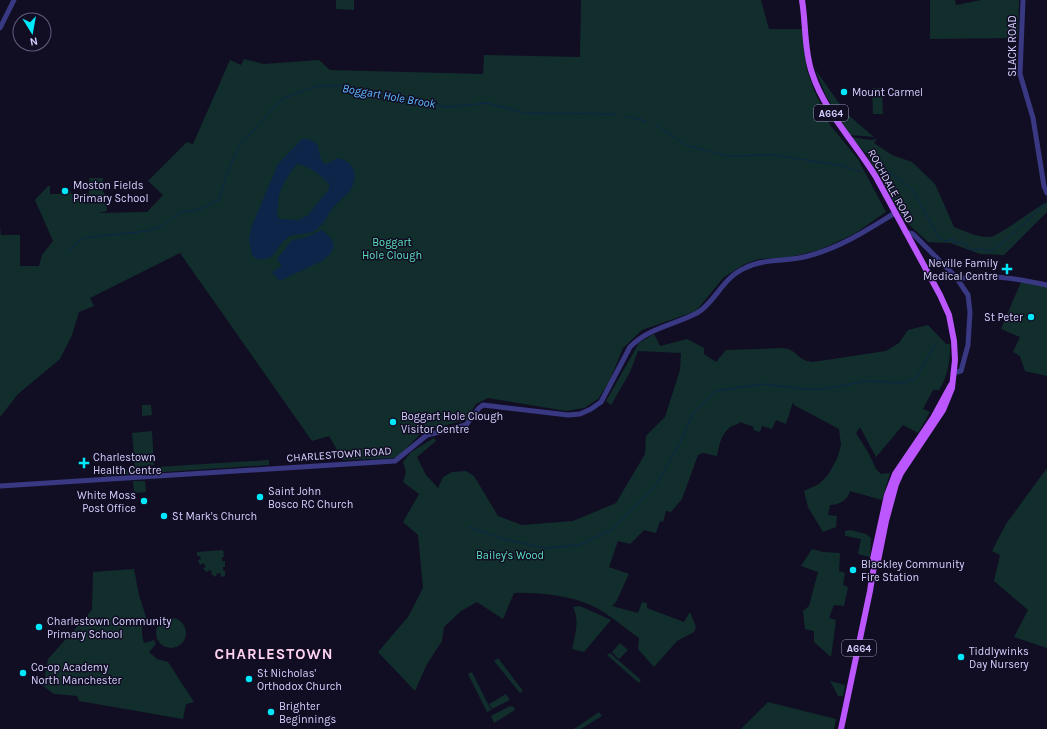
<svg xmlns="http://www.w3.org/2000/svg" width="1047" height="729" viewBox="0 0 1047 729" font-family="Karla,sans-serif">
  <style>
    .green { fill: #112e2c }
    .water { fill: #0c2549; fill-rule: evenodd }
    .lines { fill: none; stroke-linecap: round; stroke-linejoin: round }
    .stream { stroke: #0c2549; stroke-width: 1 }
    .minor { stroke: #393883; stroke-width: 5 }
    .major { stroke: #bc57ff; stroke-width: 6 }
    .poi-dot { fill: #00e8fb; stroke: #110e24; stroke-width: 1.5 }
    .labels { text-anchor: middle; stroke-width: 3; stroke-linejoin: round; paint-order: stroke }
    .shield { fill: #110e24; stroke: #9a96bd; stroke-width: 1 }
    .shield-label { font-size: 10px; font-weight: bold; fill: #d5d0ff }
    .street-label { font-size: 11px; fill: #d5d0ff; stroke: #110e24 }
    .poi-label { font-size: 11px; fill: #d5d0ff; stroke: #110e24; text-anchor: start }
    .park-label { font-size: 11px; fill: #5be0bc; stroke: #110e24 }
    .water-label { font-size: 12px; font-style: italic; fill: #5eb9ff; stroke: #110e24 }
    .district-label { font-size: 15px; font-weight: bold; letter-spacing: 1px; fill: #ffd2f0; stroke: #110e24 }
  </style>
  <rect width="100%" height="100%" fill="#110e24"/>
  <path class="green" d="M336 0H354V10L336 9Z
    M581 0H761L769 29H802L807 70 814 90 830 125 858 159 886 212 854 234 819 250 790 257 759 259 745 264 724 277 696 311 642 330 623 348 609 382 598 399 584 408 566 411 488 398 476 404 466 420 423 431 397 458 343 460 329 436 312 441 180 253 90 298 94 306 79 312 72 335 60 359 18 394 0 417V227L1 235H20V266H39L42 255 53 241 35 200 48 186H50V194H66V190H70L71 194H89V178H103V192L106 195 107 211 98 213 147 212 163 195 148 181 187 142 193 144 230 60 241 65 244 59 264 64 319 60 330 70 483 74 484 55 580 57Z
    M930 0H955L956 5 981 0H1019L1018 38 930 39Z
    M815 69 846 113 874 137 850 135 826 96Z
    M872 88H882L883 114H873Z
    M851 137 870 140 877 139 874 143 892 155 912 162 935 184 954 227C965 231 978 238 990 237 999 236 1035 208 1047 202V212L1004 255 980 254 950 243 928 242 903 219 867 155Z
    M1021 282 1047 286V376L1025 371 1020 356 1013 352 1020 337 1001 329Z
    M928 325 946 344H950C950 360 948 377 939 390H933L923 409 930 412 918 433 903 425 876 457 860 427 856 433 869 454 876 469 881 474 890 473 882 500 850 491C848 500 839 505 830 505L828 515 837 516 836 527 823 532 808 507 804 491 819 484 828 475 837 459 841 445 839 429 794 405 793 402 786 424 776 420 772 429 762 426 760 432 753 430 754 427 740 422C738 426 733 424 729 428 720 436 719 447 717 456L703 453 698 455 682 499 671 512 666 511 663 522 660 521 656 533 644 530 630 544 618 541 609 567 629 574 616 602 612 606 638 613 642 602 647 603V608L684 622 690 612 696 627 694 632 677 641 654 667 638 649 639 638C623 627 606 611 588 604 566 595 537 592 514 593L503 619 477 602 461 611 444 627 442 641 427 664 415 691 378 652 408 617 423 588 418 535 403 522 419 494 403 482 406 472 403 462 411 452 434 438 436 441 417 457 426 475 438 488 443 477 452 472 466 471 474 476 498 516 522 525 573 521 616 503 645 454 646 436 665 417 680 370 681 353 638 351 630 372 611 405 606 401 639 343 654 334 660 346 687 339 704 348V354L716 362 726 350 783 348C799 350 795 360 813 362L886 351 899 343 908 330Z
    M142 405H151L152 415 142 416Z
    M152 431 154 465 135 467 132 433Z
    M269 460V465L104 476 101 473 156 467Z
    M1047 468V648L1014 637 1028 610 994 581 1000 555 992 551 1006 524Z
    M133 481H145L146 492 137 493 134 491Z
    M851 530 866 534 871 538 870 557 858 554 861 539 846 536 845 537V531Z
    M812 549 823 552 840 553 839 571 845 573 843 585 848 587 844 606 834 605 829 618 836 620 831 657 814 642V631L805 629 803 611 809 606 818 572 801 566Z
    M223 550 224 557H222V561H225V567H223V570L225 571V576L221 577V574L217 573 216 577 211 574 212 571 209 570 207 572 203 569 206 566 203 563 200 565 198 560 201 559 200 556H197V552Z
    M134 569 139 595 146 617C141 625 141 634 144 643L154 640 156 644 149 652 157 659 168 662 194 702 186 704 183 719 79 701 77 696 54 694 43 686 48 659 92 610 93 572Z
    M580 606 611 620 584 652 572 649C575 635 580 621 573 607Z
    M156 633a15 15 0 1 1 30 0a15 15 0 1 1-30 0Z
    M620 643 628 650 619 659 612 652Z
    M610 653 641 680 639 683 607 655Z
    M498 658 523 691 520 693 494 661Z
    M472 672 491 710 487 712 468 674Z
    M830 681 845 685 843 696H838Z
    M506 694 510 700 492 709 489 704Z
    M768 702 836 719 834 729H741Z
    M510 706 514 707 515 710 494 723 491 716Z
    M599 712 602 716 581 729H574Z"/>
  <path class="water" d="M302 139H309L317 144 322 162 327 164 338 158C356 162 360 178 348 193 344 198 337 202 333 208 325 218 326 223 314 231 305 236 293 232 286 239 273 250 277 261 256 259L252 255 249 240 251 228 278 164ZM297 164C309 166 321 175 329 184V189L308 215 299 220 279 219 277 214C278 207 278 201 279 195 282 184 290 173 297 164Z
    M322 230 331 238 334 246 331 253 322 261 279 281 272 272 282 266 277 259 292 240 304 238Z"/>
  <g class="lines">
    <path class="stream" d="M625 116 646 121
      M655 124 686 145 727 156 775 155 844 166 853 170 861 171
      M883 168 912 189 939 238 945 241 953 239 954 243 961 242 972 250 978 249 992 251C1011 237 1028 218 1047 203
      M67 252 83 238 148 231 162 226 179 213 200 209 219 200 226 176 239 146 282 99 316 86H342L447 107 487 103 525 113 616 114
      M468 527 507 540 546 548 579 545 613 529 656 485 680 443 693 413 716 391 762 384 808 389H824L867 381 903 383 916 378 936 343"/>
    <path class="minor" d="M1023 0 1020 74 1033 118 1044 186 1047 193
      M0 28 14 0
      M905 232 913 234 956 277 968 295 970 312 968 345 961 371 953 373
      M957 279C987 273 1018 279 1047 285
      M0 486 395 461 427 435 466 425 479 408 483 405 568 415 580 414 591 409 601 402 630 347C648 328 674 325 697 313 715 303 722 278 745 268 764 258 787 262 808 256 840 248 867 230 895 213"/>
    <path class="major" d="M802 0C806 24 804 50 812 73 825 113 855 142 876 177L940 295 949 315 954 341 955 360 952 388 943 410 901 473 896 484 886 521 878 561 874 566
      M841 729 870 591 874 566 873 559 887 495 895 474 933 418 951 385"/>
  </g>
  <g class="poi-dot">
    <circle cx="844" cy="92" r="4"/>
    <circle cx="65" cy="191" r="4"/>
    <path d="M1005 263h4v4h4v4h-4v4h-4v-4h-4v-4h4z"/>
    <circle cx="1031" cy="317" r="4"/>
    <circle cx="393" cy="422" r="4"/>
    <path d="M82 457h4v4h4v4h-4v4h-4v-4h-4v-4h4z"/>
    <circle cx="260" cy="497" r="4"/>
    <circle cx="144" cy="501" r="4"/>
    <circle cx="164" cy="516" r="4"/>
    <circle cx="853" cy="570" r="4"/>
    <circle cx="39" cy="627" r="4"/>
    <circle cx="961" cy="657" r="4"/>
    <circle cx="23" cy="673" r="4"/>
    <circle cx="249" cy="679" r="4"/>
    <circle cx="271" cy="712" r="4"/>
  </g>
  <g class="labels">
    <g class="shield">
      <rect x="814" y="105" width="34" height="16" rx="3"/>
      <rect x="842" y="640" width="34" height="16" rx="3"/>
    </g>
    <g class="shield-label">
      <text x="831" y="117">A664</text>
      <text x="859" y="652">A664</text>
    </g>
    <g class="street-label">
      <text transform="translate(1012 46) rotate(-90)" y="4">SLACK ROAD</text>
      <text transform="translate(891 186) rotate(61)" y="4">ROCHDALE ROAD</text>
      <text transform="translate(339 454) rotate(-4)" y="4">CHARLESTOWN ROAD</text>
    </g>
    <g class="poi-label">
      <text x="852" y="96">Mount Carmel</text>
      <text x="73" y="189">Moston Fields<tspan x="73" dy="13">Primary School</tspan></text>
      <text x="998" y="267" text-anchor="end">Neville Family<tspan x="998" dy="13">Medical Centre</tspan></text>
      <text x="1023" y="321" text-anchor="end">St Peter</text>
      <text x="401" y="420">Boggart Hole Clough<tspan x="401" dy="13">Visitor Centre</tspan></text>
      <text x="93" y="461">Charlestown<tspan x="93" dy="13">Health Centre</tspan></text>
      <text x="268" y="495">Saint John<tspan x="268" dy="13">Bosco RC Church</tspan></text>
      <text x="136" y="499" text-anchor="end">White Moss<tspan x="136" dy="13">Post Office</tspan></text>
      <text x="172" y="520">St Mark's Church</text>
      <text x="861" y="568">Blackley Community<tspan x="861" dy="13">Fire Station</tspan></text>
      <text x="47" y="625">Charlestown Community<tspan x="47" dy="13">Primary School</tspan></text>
      <text x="969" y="655">Tiddlywinks<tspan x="969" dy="13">Day Nursery</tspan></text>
      <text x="31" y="671">Co-op Academy<tspan x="31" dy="13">North Manchester</tspan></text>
      <text x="257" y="677">St Nicholas'<tspan x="257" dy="13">Orthodox Church</tspan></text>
      <text x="279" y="710">Brighter<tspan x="279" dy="13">Beginnings</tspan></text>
    </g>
    <g class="park-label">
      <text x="392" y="246">Boggart<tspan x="392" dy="13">Hole Clough</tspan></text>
      <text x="510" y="559">Bailey's Wood</text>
    </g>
    <g class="water-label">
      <text transform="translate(389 96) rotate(10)" y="4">Boggart Hole Brook</text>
    </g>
    <g class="district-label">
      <text x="274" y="659">CHARLESTOWN</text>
    </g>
  </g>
  <g transform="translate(32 32) rotate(169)"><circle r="19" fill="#110e24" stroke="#5f5c7c"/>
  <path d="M0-3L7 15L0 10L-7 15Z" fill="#00e8fb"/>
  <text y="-6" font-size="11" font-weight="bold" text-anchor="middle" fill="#d5d0ff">N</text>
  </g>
</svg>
